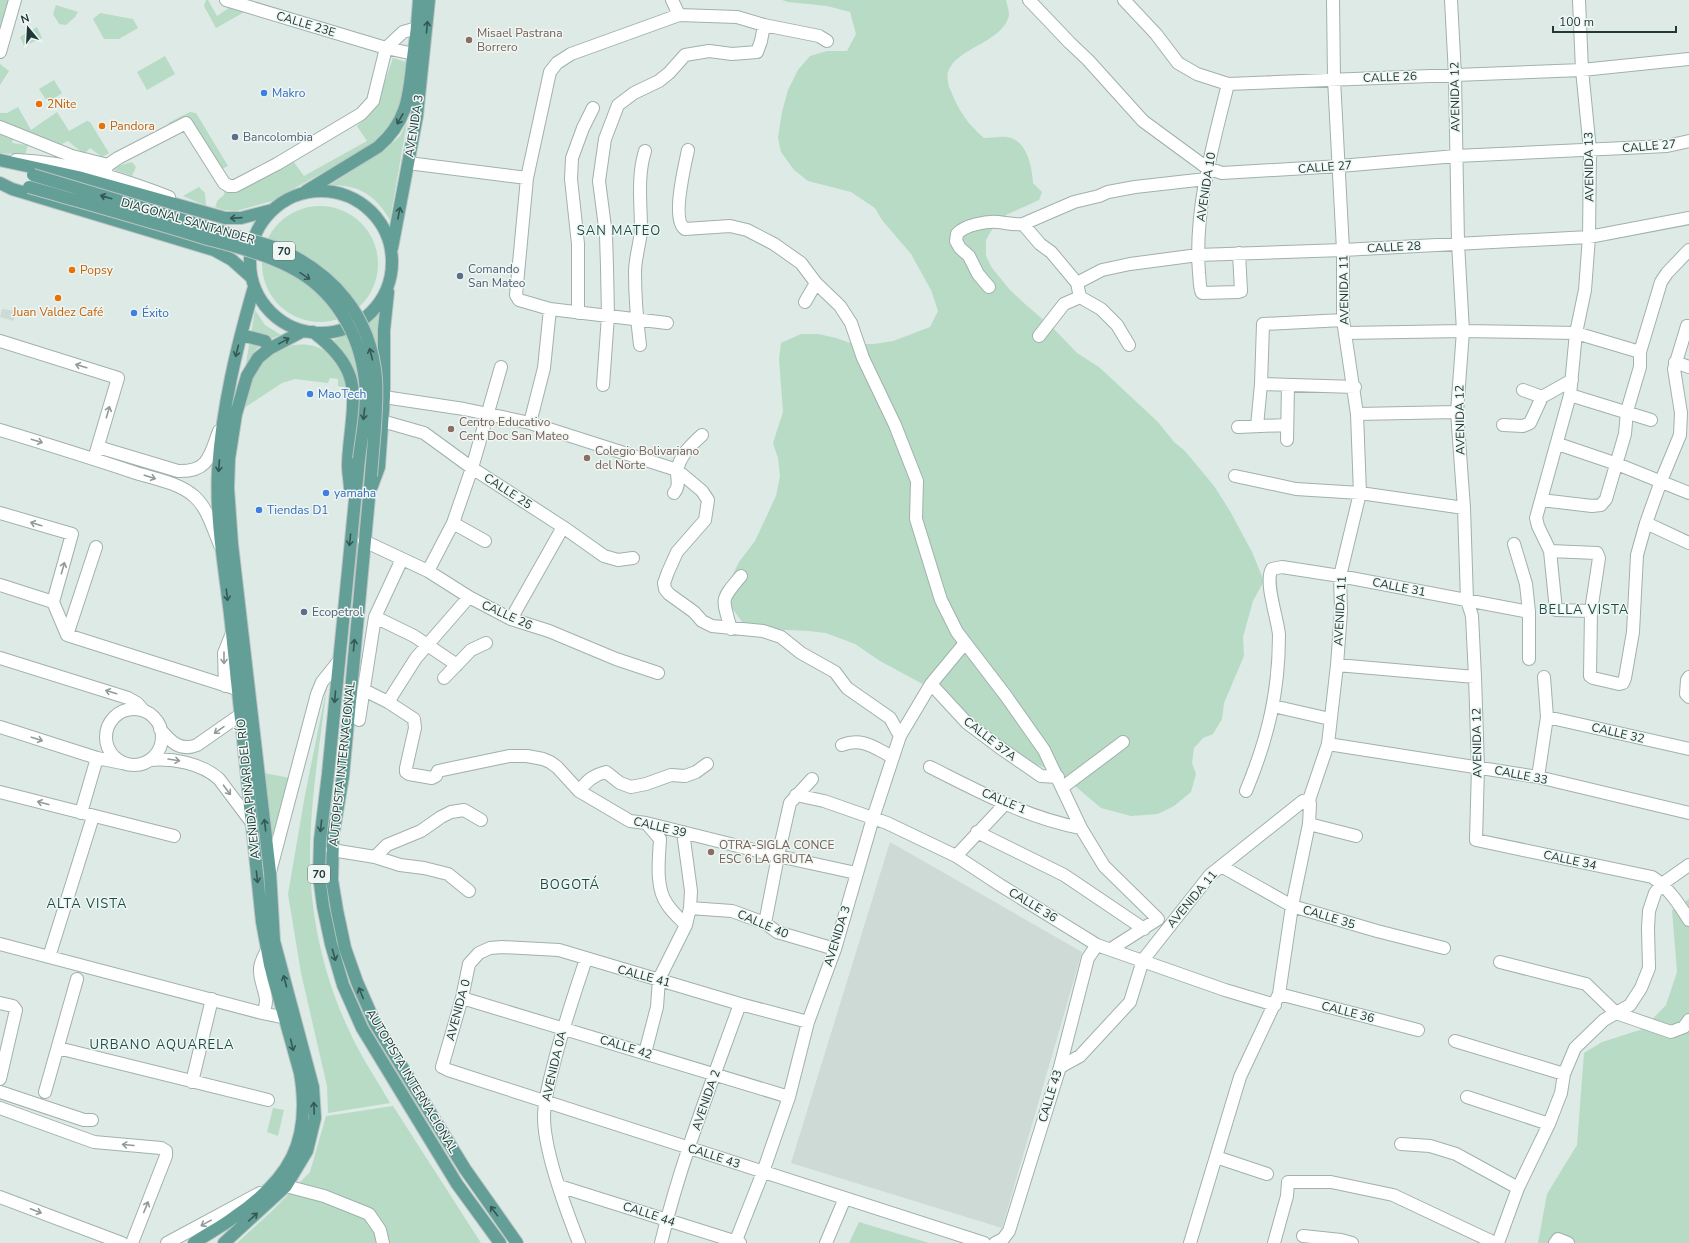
<svg xmlns="http://www.w3.org/2000/svg" width="1689" height="1243" viewBox="0 0 1689 1243" font-family="'Nunito Sans',sans-serif">
  <style>
    .built { fill: #cddad5 }
    .green { fill: #b7dbc5 }
    .lines { fill: none; stroke-linecap: round; stroke-linejoin: round }
    .minor-casing { stroke: #a1b1ae; stroke-width: 14 }
    .major-casing { stroke: #bcc4c3; stroke-width: 14 }
    .minor { stroke: #fff; stroke-width: 12 }
    .major { stroke: #639f97; stroke-width: 12 }
    .major-bridge-casing { stroke: #bcc4c3; stroke-width: 14; stroke-linecap: butt }
    .major-bridge { stroke: #639f97; stroke-width: 12 }
    .oneway { stroke: #345853 }
    .oneway2 { stroke: #909c9a }
    .education-dot { fill: #8d6e63; stroke: #eff7f4; stroke-width: 1.5 }
    .shop-dot { fill: #3f7fe0; stroke: #eff7f4; stroke-width: 1.5 }
    .food-dot { fill: #e8710a; stroke: #eff7f4; stroke-width: 1.5 }
    .service-dot { fill: #5c6f8a; stroke: #eff7f4; stroke-width: 1.5 }
    .labels { text-anchor: middle; stroke-width: 3; stroke-linejoin: round; paint-order: stroke }
    .shield { fill: #eff7f4; stroke: #5e726f; stroke-width: 1 }
    .shield-label { font-size: 11px; font-weight: bold; fill: #203936 }
    .street-label { font-size: 12px; fill: #203936; stroke: #eff7f4 }
    .education-label { font-size: 12px; fill: #785e54; stroke: #eff7f4; text-anchor: start }
    .shop-label { font-size: 12px; fill: #366cbe; stroke: #eff7f4; text-anchor: start }
    .food-label { font-size: 12px; fill: #c56008; stroke: #eff7f4; text-anchor: start }
    .service-label { font-size: 12px; fill: #4e5e75; stroke: #eff7f4; text-anchor: start }
    .neighbourhood-label { font-size: 13px; letter-spacing: 1px; fill: #1c4b45; stroke: #eff7f4 }
  </style>
  <rect width="100%" height="100%" fill="#deeae6"/>
  <path class="built" d="M2 309 15 311 14 321 0 317Z
    M890 842 1082 952 1002 1228 791 1163Z"/>
  <path class="green" d="M0 0H12L0 49Z
    M206 0H208L217 16 236 3 248 10 216 28 204 6Z
    M782 0H1006C1007 4 1009 11 1009 15 1003 46 942 49 948 82 948 86 951 90 952 94 960 113 969 125 984 138 991 138 1000 136 1007 137 1027 140 1032 166 1033 183L1042 192 1039 200 1006 215 991 231 986 240V256L992 268 1010 290 1025 304 1055 330 1077 353 1099 367 1158 422 1174 442 1185 451 1214 486 1230 511 1252 552 1264 581 1253 601 1243 637 1244 656 1224 703 1222 719 1213 734 1203 738 1194 748 1192 763 1196 774 1191 792 1174 806 1158 814 1131 816 1101 808 1075 786 1043 767 1017 757 930 688 880 661 855 644 826 633 809 631 764 629 743 623 728 603 729 582 739 562 755 541 776 496 780 476 778 458 773 443 783 412 779 359 781 343 801 334H818L836 338 853 344H874L893 341 930 327 938 311 931 290 911 254 882 220 875 208 851 192 808 181 794 170 781 152 778 138 782 112 788 90 798 70 810 56 827 51H847L856 34 850 12 827 6 788 2Z
    M56 5 78 12 75 17 66 25 59 24 53 14Z
    M100 13 133 19 138 28 119 39H104L93 19Z
    M37 27 42 38 24 46 20 37Z
    M165 56 175 74 147 90 137 72Z
    M393 58 412 64 397 116 373 144 272 201 236 211 223 210 215 207 218 200 224 195 226 183 293 161 304 176 367 141 357 126 374 108 381 93Z
    M0 64 9 71 0 85Z
    M54 80 62 93 48 103 39 89Z
    M18 107 31 130 57 112 69 131 87 121 90 122 109 153 102 157 90 148 84 154 68 141 60 145 0 126V113H7Z
    M190 112 196 113 228 166 218 171 184 129 168 123Z
    M407 122 390 220C375 195 360 185 330 185L385 150 400 136Z
    M0 129 14 135 12 143 28 145 25 155 0 153Z
    M132 162 136 167 132 176 112 169 113 167Z
    M199 187 205 193 206 206 183 196Z
    M262 264a58 58 0 1 1 116 0a58 58 0 1 1-116 0Z
    M255 310 265 325 281 335C259 342 250 353 244 375Z
    M376 312 381 313 375 385H356L330 341C347 336 365 326 376 312Z
    M293 345C298 345 303 344 308 345 330 347 344 368 347 388L338 386V379L330 378 328 383 295 379 282 383 244 408 242 406C252 372 258 359 293 345Z
    M327 686C320 743 310 801 310 858 310 926 329 997 362 1056 371 1072 381 1087 390 1103L328 1113 327 1086 301 973 288 894 305 795Z
    M264 773 290 778 271 849Z
    M1689 899V1243H1538L1547 1194 1577 1145 1584 1053 1602 1042 1643 1029 1666 1005 1677 972 1672 910Z
    M393 1106 481 1243H237L274 1209 310 1172 326 1116Z
    M273 1108 284 1110 278 1136 267 1132Z
    M859 1222 929 1243H849Z"/>
  <g class="lines">
    <defs>
      <path id="minor" d="M226 0 386 48 414 54
        M672 0 679 15
        M1029 0 1070 43 1088 60 1143 121 1207 168 1222 173 1340 166 1456 156 1667 146 1689 141
        M1124 0 1156 34 1178 63 1197 74 1228 84 1582 70 1689 59
        M1451 0 1455 75 1458 243 1463 331 1457 412 1464 508 1467 600 1472 616 1475 677 1478 767 1476 840 1652 877C1668 887 1679 904 1689 920
        M1579 0 1582 70 1590 150 1589 237 1585 290 1576 333 1570 395 1536 518 1538 526 1550 551 1556 610 1591 611
        M386 48 403 32 417 28
        M0 52 15 0
        M1228 84C1213 145 1194 209 1199 273 1200 279 1199 288 1202 293L1238 292 1241 291 1239 253
        M0 127 72 156 108 165
        M688 150C685 165 671 220 685 229L730 226 747 230 774 244 801 263 816 283 840 306 851 323 863 358 895 425 917 481 916 519 941 600 957 632 1006 696 1044 750 1081 828 1104 866 1158 919 1111 949
        M16 160C69 162 119 178 169 197
        M408 163 527 178
        M103 175 108 165 118 158 186 123 224 183 229 186H235L277 164 361 114 373 101 386 48
        M1023 224 1040 244 1051 252 1077 283 1080 297 1101 309 1117 325 1129 345
        M1077 283 1102 270 1130 264 1198 255 1343 250 1589 237 1689 218
        M989 287 978 274 969 256 960 248 956 241 957 234C964 225 987 221 998 222 1007 223 1014 225 1023 224L1074 202 1099 196 1108 192 1135 187 1206 179
        M805 302 816 283
        M578 313V244L571 179 572 158 583 128 593 108
        M667 323 550 309 519 300 516 295 527 178 550 72 557 63 571 54 679 15 737 17 764 25 819 36 827 41
        M1345 333 1463 331 1576 333 1640 352
        M1039 336 1064 304 1080 297
        M0 341 118 378 94 459
        M640 345C637 321 635 297 635 272 635 258 640 244 641 230 641 203 637 177 645 151
        M1675 362 1689 367
        M1261 384 1355 387
        M603 385 608 316 607 267 606 235 599 181 605 139 618 105 634 93 659 81 669 73 685 55 709 51 732 54 757 52 761 41 764 25
        M1523 390 1542 397
        M1570 395 1651 420
        M384 397 464 409 530 423 677 470 702 491 708 500 705 520 677 552 668 572 664 583 665 589 669 594 694 612 702 621 712 626 763 631 781 637 801 653 835 672 847 688 890 718 900 736
        M1357 414 1457 412
        M382 421 424 433 472 468 563 527 604 556 618 560 633 558
        M530 423 544 368 550 309
        M1503 425 1523 426 1530 423 1542 397 1572 380
        M1257 426 1261 384 1263 324 1343 320
        M1238 427 1287 425
        M0 430C46 444 91 458 136 473 156 479 180 483 195 497 208 509 213 529 220 545
        M1287 440 1288 385
        M1558 444 1617 464 1689 493
        M98 447 178 471C209 472 210 455 219 431
        M1235 476 1296 489 1360 493 1464 508
        M674 493C680 486 677 480 677 472 679 456 691 445 702 435
        M1541 500 1592 506 1601 505 1606 499 1625 434 1627 411 1640 367V352L1661 282 1667 273 1689 250
        M0 513 72 534 53 602 67 635 237 689
        M453 523 485 541
        M1646 523 1689 543
        M364 541 428 571 469 597 511 619 549 631 616 659 658 673
        M1514 544 1526 584 1529 612V659
        M1550 551 1597 553 1599 558 1591 611 1590 676 1593 678 1619 684 1623 683 1625 678 1633 632 1637 555 1646 523 1661 481 1680 435 1681 413 1674 369 1687 326H1689
        M428 571 453 523 472 468 501 367
        M0 585 53 602
        M375 617 414 636 457 665
        M511 619 563 527
        M731 629C722 597 720 601 741 576
        M67 635 96 547
        M0 658 128 698 137 703 144 711
        M1337 665 1475 677
        M1689 677 1687 680 1686 694 1689 697
        M444 678 471 650 486 643
        M931 684 967 723 999 747 1041 776 1058 777
        M225 686 224 653 232 633
        M364 690 388 702 414 719 415 728 406 768V772L409 774 432 778 436 776 438 771 509 756H527L543 759 550 762 557 767 579 791 630 821 646 823 778 856 856 873
        M388 702 416 658 469 597
        M1273 706 1330 719
        M106 737a28 28 0 1 1 56 0a28 28 0 1 1-56 0Z
        M1547 717 1689 749
        M359 720 375 617 402 559
        M0 727 97 758 122 763
        M160 729C170 741 180 752 197 745L240 715
        M1328 744 1538 777 1689 813
        M842 745C863 737 874 748 893 757
        M150 760C173 758 201 763 219 779L252 823
        M930 767C978 791 1027 818 1081 828
        M1538 777 1547 717 1544 677
        M1063 787 1123 742
        M579 791C587 781 593 775 606 772L620 783 631 787 646 784 671 775 685 776 696 772 707 764
        M1246 791C1268 738 1279 692 1279 635 1278 619 1264 582 1272 569L1282 567 1340 576 1529 612
        M0 792 174 836
        M796 795 824 801 887 823 956 856 1000 885 1097 945 1225 990 1275 1005
        M81 813 97 758
        M647 824 660 839C659 859 655 887 667 904 672 912 679 918 686 925
        M1309 824 1356 836
        M977 832 1064 875 1144 929
        M332 850 375 857 400 865 424 868 448 874 469 891
        M956 856 1005 804
        M375 857 387 845 421 831 441 817 451 812 464 810 481 820
        M1221 866 1292 906 1377 931 1444 948
        M270 872 317 694 322 682 338 662
        M690 908 732 911 765 923 777 932 835 949
        M765 923 778 856 790 803 812 779
        M0 944 262 1013 286 1018
        M49 957 91 823
        M1500 962 1586 984 1616 1013 1671 1032 1684 1027 1689 1020
        M1279 994 1418 1030
        M462 998 789 1097
        M0 1003 13 1006 16 1010 0 1079
        M262 1013C272 1000 260 986 260 971 259 964 264 956 267 950
        M808 1022 740 1004 559 950 502 947 490 948 479 953 469 964 462 998 442 1067 448 1070 984 1243
        M1455 1041 1564 1074
        M58 1048 268 1100
        M645 1053 657 1007 659 979 686 925 690 908 691 891 683 832
        M1060 1067 1080 1056 1130 1002 1143 960 1210 875 1303 801 1309 800 1328 744 1337 665 1341 611 1340 576 1360 493 1357 414 1343 320V250L1334 79 1333 0
        M192 1082 212 999
        M0 1092 84 1120H92
        M45 1092 77 979
        M1467 1097 1549 1124
        M0 1108 94 1142 161 1148 166 1151V1156L132 1243
        M1401 1144 1430 1146 1456 1154 1518 1188
        M1216 1157 1267 1174
        M286 1186 324 1196 369 1214 380 1230 383 1243
        M559 1186 740 1243
        M0 1197 122 1243
        M1303 1236 1341 1240 1352 1243
        M167 1243 260 1193
        M579 1243C566 1210 544 1152 544 1117 544 1100 549 1083 553 1067 562 1030 574 995 586 959
        M661 1243C680 1163 712 1082 740 1004
        M735 1243 763 1172 789 1097 808 1022 835 949 873 818 900 736 931 684 965 643
        M826 1243 845 1198
        M995 1243 1003 1239 1009 1231 1060 1067 1088 958 1097 945
        M1190 1243 1240 1077 1279 994 1292 906 1309 824 1310 804 1309 800
        M1274 1243 1287 1196 1288 1182H1331L1393 1195 1495 1243
        M1498 1243 1518 1188 1549 1124 1561 1093 1564 1074 1575 1048 1604 1020 1630 1005 1641 988 1649 968 1648 928 1649 911 1655 893 1662 884 1689 865
        M1555 1243 1558 1239 1568 1243"/>
      <path id="major" d="M0 160 78 177 225 218H241L272 210
        M0 183 12 189 214 250 232 260 251 277
        M306 191 378 147C408 121 409 95 413 58 416 39 418 20 419 0
        M250 262a71 71 0 1 1 142 0a71 71 0 1 1-142 0Z
        M392 248 417 116 429 0
        M313 332C329 344 344 358 350 377 358 400 348 440 348 466 348 474 350 482 350 490
        M241 335 265 341 269 349
        M359 459 328 774 320 840 319 876 323 906 331 944 343 985 362 1028 457 1184 500 1243
        M371 476 343 776 333 836 332 880 337 910 345 948 357 982 375 1023 465 1169 517 1243
        M372 486 379 467 384 397V330L388 292
        M194 1243C207 1234 221 1227 233 1218 289 1180 312 1142 300 1073L270 965 262 922C252 825 242 729 232 633 227 579 215 525 218 470 222 407 237 346 254 287
        M224 1243 286 1186 307 1151 315 1118 313 1087 274 941 270 872 232 544 228 488 229 459 236 414 247 376 258 358 269 349 303 331"/>
    </defs>
    <use href="#minor" class="minor-casing"/>
    <use href="#major" class="major-casing"/>
    <use href="#minor" class="minor"/>
    <use href="#major" class="major"/>
    <defs>
      <path id="major-bridge" d="M33 175 277 248C333 273 371 315 376 379 378 408 373 447 371 476
        M29 187C88 204 146 220 204 238 233 246 263 253 290 267 334 289 360 333 365 381 368 407 362 434 359 459"/>
    </defs>
    <use href="#major-bridge" class="major-bridge-casing"/>
    <use href="#major-bridge" class="major-bridge"/>
  </g>
  <defs><path id="oneway-shaft" d="M-6 0H5M1.5-3L5.5 0L1.5 3" fill="none" stroke-width="1.6" stroke-linecap="round" stroke-linejoin="round"/></defs>
  <g class="oneway">
    <use href="#oneway-shaft" transform="translate(427 27) rotate(-85)"/>
    <use href="#oneway-shaft" transform="translate(400 119) rotate(119)"/>
    <use href="#oneway-shaft" transform="translate(106 197) rotate(-164)"/>
    <use href="#oneway-shaft" transform="translate(399 213) rotate(-79)"/>
    <use href="#oneway-shaft" transform="translate(236 218) rotate(176)"/>
    <use href="#oneway-shaft" transform="translate(305 276) rotate(34)"/>
    <use href="#oneway-shaft" transform="translate(284 341) rotate(-29)"/>
    <use href="#oneway-shaft" transform="translate(237 351) rotate(104)"/>
    <use href="#oneway-shaft" transform="translate(371 354) rotate(-104)"/>
    <use href="#oneway-shaft" transform="translate(364 414) rotate(97)"/>
    <use href="#oneway-shaft" transform="translate(219 466) rotate(94)"/>
    <use href="#oneway-shaft" transform="translate(350 540) rotate(96)"/>
    <use href="#oneway-shaft" transform="translate(227 595) rotate(83)"/>
    <use href="#oneway-shaft" transform="translate(354 645) rotate(-85)"/>
    <use href="#oneway-shaft" transform="translate(335 697) rotate(95)"/>
    <use href="#oneway-shaft" transform="translate(265 825) rotate(-97)"/>
    <use href="#oneway-shaft" transform="translate(321 826) rotate(96)"/>
    <use href="#oneway-shaft" transform="translate(257 877) rotate(84)"/>
    <use href="#oneway-shaft" transform="translate(334 955) rotate(74)"/>
    <use href="#oneway-shaft" transform="translate(285 981) rotate(-105)"/>
    <use href="#oneway-shaft" transform="translate(361 993) rotate(-112)"/>
    <use href="#oneway-shaft" transform="translate(292 1045) rotate(76)"/>
    <use href="#oneway-shaft" transform="translate(314 1108) rotate(-92)"/>
    <use href="#oneway-shaft" transform="translate(494 1211) rotate(-127)"/>
    <use href="#oneway-shaft" transform="translate(253 1217) rotate(-42)"/>
  </g>
  <g class="oneway2">
    <use href="#oneway-shaft" transform="translate(81 366) rotate(-163)"/>
    <use href="#oneway-shaft" transform="translate(108 412) rotate(-74)"/>
    <use href="#oneway-shaft" transform="translate(37 441) rotate(17)"/>
    <use href="#oneway-shaft" transform="translate(150 477) rotate(18)"/>
    <use href="#oneway-shaft" transform="translate(36 524) rotate(-163)"/>
    <use href="#oneway-shaft" transform="translate(63 568) rotate(-74)"/>
    <use href="#oneway-shaft" transform="translate(224 658) rotate(90)"/>
    <use href="#oneway-shaft" transform="translate(111 692) rotate(-163)"/>
    <use href="#oneway-shaft" transform="translate(219 730) rotate(145)"/>
    <use href="#oneway-shaft" transform="translate(37 739) rotate(18)"/>
    <use href="#oneway-shaft" transform="translate(174 760) rotate(9)"/>
    <use href="#oneway-shaft" transform="translate(227 790) rotate(53)"/>
    <use href="#oneway-shaft" transform="translate(43 803) rotate(-165)"/>
    <use href="#oneway-shaft" transform="translate(128 1145) rotate(-175)"/>
    <use href="#oneway-shaft" transform="translate(146 1207) rotate(-68)"/>
    <use href="#oneway-shaft" transform="translate(36 1211) rotate(21)"/>
    <use href="#oneway-shaft" transform="translate(206 1223) rotate(151)"/>
  </g>
  <g class="education-dot">
    <circle cx="469" cy="40" r="4"/>
    <circle cx="451" cy="429" r="4"/>
    <circle cx="587" cy="458" r="4"/>
    <circle cx="711" cy="852" r="4"/>
  </g>
  <g class="shop-dot">
    <circle cx="264" cy="93" r="4"/>
    <circle cx="134" cy="313" r="4"/>
    <circle cx="310" cy="394" r="4"/>
    <circle cx="326" cy="493" r="4"/>
    <circle cx="259" cy="510" r="4"/>
  </g>
  <g class="food-dot">
    <circle cx="39" cy="104" r="4"/>
    <circle cx="102" cy="126" r="4"/>
    <circle cx="72" cy="270" r="4"/>
    <circle cx="58" cy="298" r="4"/>
  </g>
  <g class="service-dot">
    <circle cx="235" cy="137" r="4"/>
    <circle cx="460" cy="276" r="4"/>
    <circle cx="304" cy="612" r="4"/>
  </g>
  <g class="labels">
    <g class="shield">
      <rect x="273" y="242" width="22" height="18" rx="3"/>
      <rect x="308" y="865" width="22" height="18" rx="3"/>
    </g>
    <g class="shield-label">
      <text x="284" y="255">70</text>
      <text x="319" y="878">70</text>
    </g>
    <g class="street-label">
      <text transform="translate(306 24) rotate(17)" y="4">CALLE 23E</text>
      <text transform="translate(1390 77) rotate(-2)" y="4">CALLE 26</text>
      <text transform="translate(1455 97) rotate(-91)" y="4">AVENIDA 12</text>
      <text transform="translate(414 126) rotate(-81)" y="4">AVENIDA 3</text>
      <text transform="translate(1649 146) rotate(-5)" y="4">CALLE 27</text>
      <text transform="translate(1325 167) rotate(-4)" y="4">CALLE 27</text>
      <text transform="translate(1589 167) rotate(-91)" y="4">AVENIDA 13</text>
      <text transform="translate(1206 187) rotate(-81)" y="4">AVENIDA 10</text>
      <text transform="translate(188 221) rotate(16)" y="4">DIAGONAL SANTANDER</text>
      <text transform="translate(1394 247) rotate(-3)" y="4">CALLE 28</text>
      <text transform="translate(1344 290) rotate(-91)" y="4">AVENIDA 11</text>
      <text transform="translate(1460 420) rotate(-91)" y="4">AVENIDA 12</text>
      <text transform="translate(508 491) rotate(33)" y="4">CALLE 25</text>
      <text transform="translate(1399 587) rotate(11)" y="4">CALLE 31</text>
      <text transform="translate(1340 611) rotate(-87)" y="4">AVENIDA 11</text>
      <text transform="translate(507 615) rotate(24)" y="4">CALLE 26</text>
      <text transform="translate(1618 733) rotate(13)" y="4">CALLE 32</text>
      <text transform="translate(990 739) rotate(38)" y="4">CALLE 37A</text>
      <text transform="translate(1477 743) rotate(-91)" y="4">AVENIDA 12</text>
      <text transform="translate(342 764) rotate(-84)" y="4">AUTOPISTA INTERNACIONAL</text>
      <text transform="translate(1521 775) rotate(11)" y="4">CALLE 33</text>
      <text transform="translate(248 789) rotate(-96)" y="4">AVENIDA PINAR DEL RÍO</text>
      <text transform="translate(1004 801) rotate(23)" y="4">CALLE 1</text>
      <text transform="translate(660 827) rotate(13)" y="4">CALLE 39</text>
      <text transform="translate(1570 860) rotate(12)" y="4">CALLE 34</text>
      <text transform="translate(1192 899) rotate(-50)" y="4">AVENIDA 11</text>
      <text transform="translate(1033 905) rotate(31)" y="4">CALLE 36</text>
      <text transform="translate(1329 917) rotate(17)" y="4">CALLE 35</text>
      <text transform="translate(763 924) rotate(23)" y="4">CALLE 40</text>
      <text transform="translate(837 936) rotate(-73)" y="4">AVENIDA 3</text>
      <text transform="translate(644 976) rotate(15)" y="4">CALLE 41</text>
      <text transform="translate(458 1010) rotate(-75)" y="4">AVENIDA 0</text>
      <text transform="translate(1348 1012) rotate(14)" y="4">CALLE 36</text>
      <text transform="translate(626 1047) rotate(17)" y="4">CALLE 42</text>
      <text transform="translate(554 1066) rotate(-77)" y="4">AVENIDA 0A</text>
      <text transform="translate(412 1081) rotate(59)" y="4">AUTOPISTA INTERNACIONAL</text>
      <text transform="translate(1050 1096) rotate(-73)" y="4">CALLE 43</text>
      <text transform="translate(706 1100) rotate(-71)" y="4">AVENIDA 2</text>
      <text transform="translate(714 1156) rotate(18)" y="4">CALLE 43</text>
      <text transform="translate(649 1214) rotate(18)" y="4">CALLE 44</text>
    </g>
    <g class="education-label">
      <text x="477" y="37">Misael Pastrana<tspan x="477" dy="14">Borrero</tspan></text>
      <text x="459" y="426">Centro Educativo<tspan x="459" dy="14">Cent Doc San Mateo</tspan></text>
      <text x="595" y="455">Colegio Bolivariano<tspan x="595" dy="14">del Norte</tspan></text>
      <text x="719" y="849">OTRA-SIGLA CONCE<tspan x="719" dy="14">ESC 6 LA GRUTA</tspan></text>
    </g>
    <g class="shop-label">
      <text x="272" y="97">Makro</text>
      <text x="142" y="317">Éxito</text>
      <text x="318" y="398">MaoTech</text>
      <text x="334" y="497">yamaha</text>
      <text x="267" y="514">Tiendas D1</text>
    </g>
    <g class="food-label">
      <text x="47" y="108">2Nite</text>
      <text x="110" y="130">Pandora</text>
      <text x="80" y="274">Popsy</text>
      <text x="58" y="316" text-anchor="middle">Juan Valdez Café</text>
    </g>
    <g class="service-label">
      <text x="243" y="141">Bancolombia</text>
      <text x="468" y="273">Comando<tspan x="468" dy="14">San Mateo</tspan></text>
      <text x="312" y="616">Ecopetrol</text>
    </g>
    <g class="neighbourhood-label">
      <text x="619" y="235">SAN MATEO</text>
      <text x="1584" y="614">BELLA VISTA</text>
      <text x="570" y="889">BOGOTÁ</text>
      <text x="87" y="908">ALTA VISTA</text>
      <text x="162" y="1049">URBANO AQUARELA</text>
    </g>
  </g>
  <g transform="translate(28 28) rotate(342)" stroke="#eff7f4" stroke-width="3" paint-order="stroke">
  <path d="M0-3L7 15L0 10L-7 15Z" fill="#203936"/>
  <text y="-6" font-size="11" font-weight="bold" text-anchor="middle" fill="#203936">N</text>
  </g>
  <path d="M1553 26v6h123v-6" fill="none" stroke="#203936" stroke-width="2"/>
  <text x="1559" y="26" font-size="12" fill="#203936" stroke="#eff7f4" stroke-width="3" paint-order="stroke">100 m</text>
</svg>
